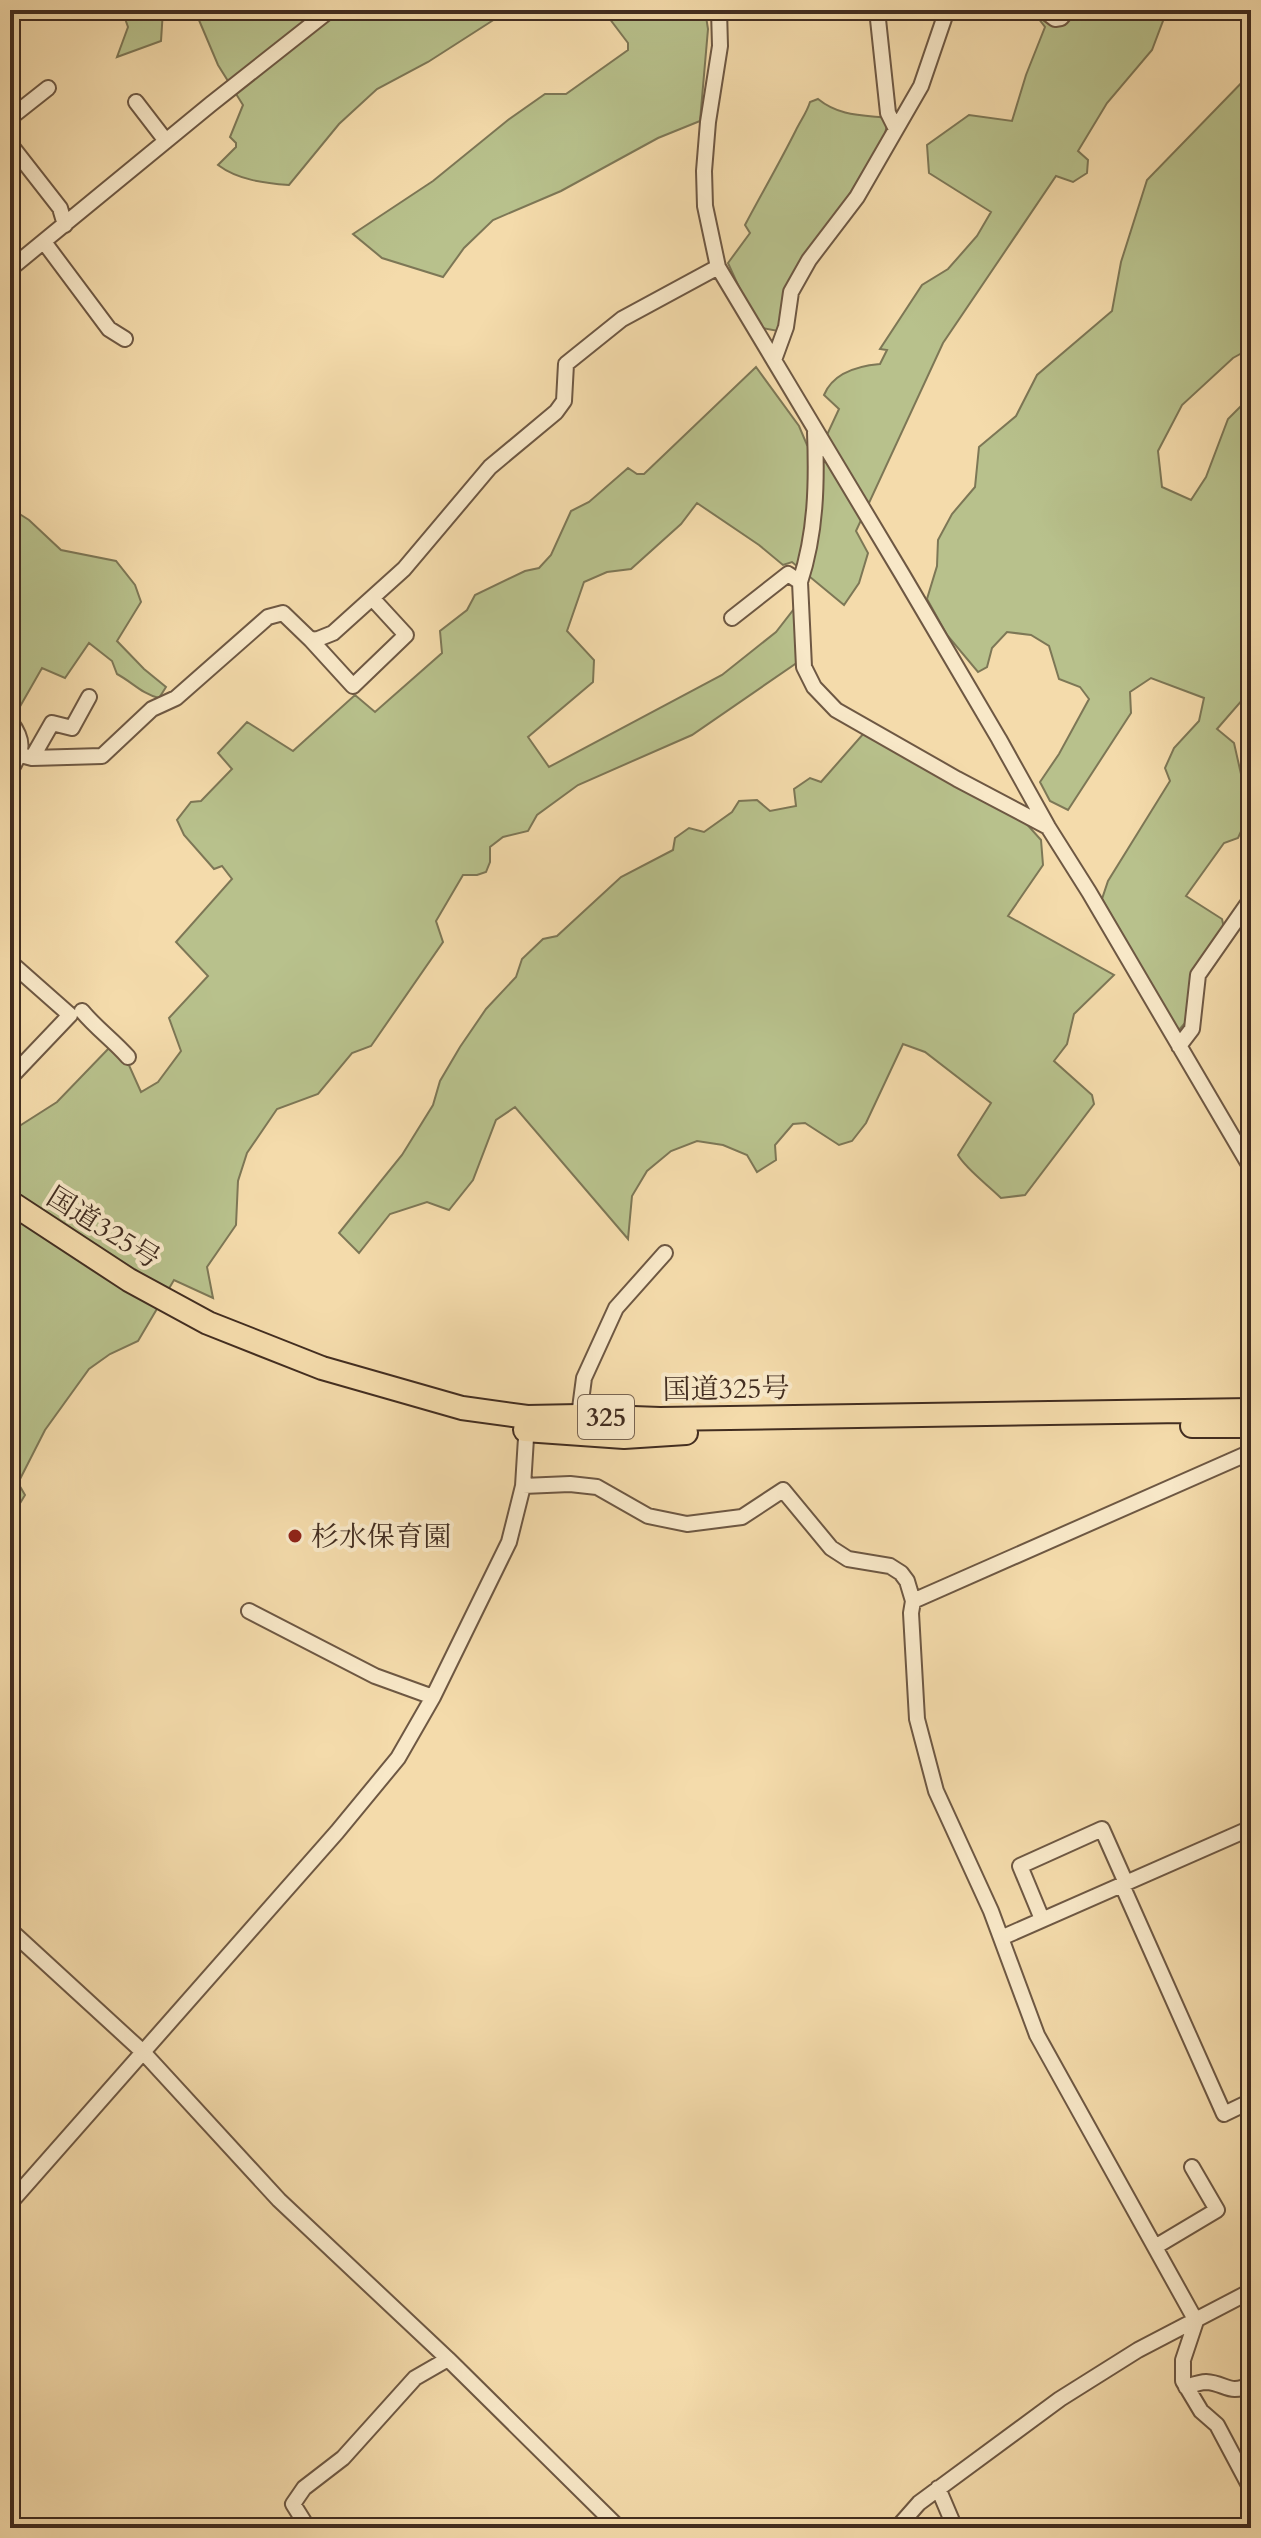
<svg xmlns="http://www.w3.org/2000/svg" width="1261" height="2538" viewBox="0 0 1261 2538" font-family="Cardo,'Noto Serif JP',serif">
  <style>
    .green { fill: #b8c18c; stroke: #7d7756; stroke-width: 2 }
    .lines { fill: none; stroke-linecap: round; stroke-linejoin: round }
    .minor-casing { stroke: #6e5843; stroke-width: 18 }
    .highway-casing { stroke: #422d20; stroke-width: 26 }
    .minor { stroke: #f8e8c8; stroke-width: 14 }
    .highway { stroke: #f4dbab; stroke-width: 22 }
    .poi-dot { fill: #8f2418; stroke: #f8e8c8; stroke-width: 3 }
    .labels { text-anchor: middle; stroke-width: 8; stroke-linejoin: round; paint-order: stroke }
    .shield { fill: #f8e8c8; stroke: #796552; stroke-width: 2 }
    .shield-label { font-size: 26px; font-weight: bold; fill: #422d20 }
    .street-label { font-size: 28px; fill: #422d20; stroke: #f8e8c8 }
    .poi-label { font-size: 28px; fill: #422d20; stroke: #f8e8c8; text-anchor: start }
  </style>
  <rect width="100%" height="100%" fill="#f4dbab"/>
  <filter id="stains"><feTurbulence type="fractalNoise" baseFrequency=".0025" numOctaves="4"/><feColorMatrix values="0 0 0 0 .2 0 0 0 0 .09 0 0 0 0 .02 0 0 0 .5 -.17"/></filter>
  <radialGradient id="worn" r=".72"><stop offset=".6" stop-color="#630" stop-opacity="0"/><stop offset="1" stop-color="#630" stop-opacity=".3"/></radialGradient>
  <path class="green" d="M122 10H163L161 41 117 57 128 27Z
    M168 10H509L428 62 377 89 339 124 289 185C264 183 238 180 218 165L236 147V143L230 137 243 105 218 65 196 13Z
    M603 10H705L708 29 700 121 658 138 561 191 493 220 464 248 443 277 382 258 353 234 433 181 508 120 545 94H566L628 50V43Z
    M1032 10H1171L1166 13 1152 50 1107 103 1078 151 1088 160 1087 173 1073 182 1056 176 943 343 856 531 868 553 859 583 844 605 792 562 783 565 759 545 697 503 681 524 631 569 607 572 584 582 567 631 594 660 593 682 528 737 549 767 722 675 776 632 794 609 798 662 692 735 578 785 537 815 528 831 503 837 490 847V862L486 872 477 875H463L436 921 443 942 371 1046 352 1053 318 1094 277 1109 247 1153 238 1181 236 1225 207 1267 213 1298 174 1280 138 1341 110 1354 89 1369 45 1430 18 1483 25 1495 10 1520V1132L57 1102 111 1046 128 1063 141 1092 158 1082 181 1051 169 1018 208 976 176 942 232 879 222 866 214 869 184 835 177 820 191 802 201 801 232 769 218 753 247 722 293 751 355 695 375 712 442 653 440 631 467 610 475 595 525 571 539 568 551 555 571 511 589 502 628 468 637 474H644L756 367 799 426 807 445 826 437 839 409 824 395C833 373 857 366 880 364L887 350 880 349 922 285 948 269 977 236 991 212 929 173 927 145 969 115 1012 121 1026 75 1045 27Z
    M1251 73V348L1233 358 1182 405 1158 451 1162 487 1191 500 1206 477 1228 419 1251 396V690L1217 729 1234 743 1241 774 1251 785V810L1238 838 1224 843 1186 896 1222 919 1224 928 1192 972 1186 1022 1178 1031 1102 899 1108 881 1170 781 1165 768 1174 748 1199 721 1204 698 1151 678 1130 692 1131 713 1068 810 1050 801 1040 782 1059 754 1089 699 1080 687 1059 679 1049 646 1031 635 1007 632 992 648 987 667 978 672 947 635 927 599 937 566 938 540 952 514 975 487 979 447 1016 416 1037 375 1112 311 1121 262 1147 180Z
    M818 99C839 116 861 115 888 118L885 135 836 217 778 331 762 328 742 294 728 263 750 233 745 225C762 193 780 162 796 130 801 120 807 112 810 102Z
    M10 508 29 520 61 550 116 561 135 585 141 602 117 641 144 669 166 687 159 698C142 694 132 682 117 674L112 661 89 643 65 678 42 668 14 717H10Z
    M864 733 1024 821 1041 840 1043 865 1008 916 1114 975 1074 1014 1067 1044 1054 1061 1092 1095 1094 1104 1025 1195 1001 1198C988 1185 966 1169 958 1155L991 1103 925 1052 903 1044 866 1123 852 1141 839 1145 805 1123 793 1124 775 1145 776 1160 757 1172 747 1155 723 1145 697 1141 671 1151 647 1171 632 1196 628 1239 515 1107 496 1120 473 1180 449 1210 427 1202 390 1214 359 1253 339 1233 402 1155 433 1105 440 1081 460 1047 486 1009 516 977 522 959 543 939 557 936 621 877 673 850 675 838 689 828 704 832 732 812 739 801 757 800 770 811 796 806 794 789 810 778 821 782Z"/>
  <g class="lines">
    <defs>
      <path id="minor" d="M719 10 720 46 708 122 704 171 705 206 718 267 902 574 999 739 1048 827 1089 892 1251 1168
        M877 10 888 113 896 129
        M1043 10 1055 19 1061 18 1068 10
        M136 102 166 141
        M10 118 48 88
        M10 144 60 208 65 225
        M44 242 109 329 125 339
        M10 269 211 104 330 10
        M774 360 786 327 791 292 809 260 857 197 921 86 947 10
        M800 582C816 533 817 484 815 432
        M732 618 788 574 800 582 804 667 814 687 836 710 957 779 1048 827
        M311 640 353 686 406 635 372 598
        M10 721C25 741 23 751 10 771
        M21 755 32 758 102 756 152 709 176 698 268 617 283 613 311 640 318 639 333 633 404 569 490 467 556 412 564 401 566 364 622 319 718 267
        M32 758 52 723 72 728 89 697
        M10 962 70 1015 10 1078
        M82 1011C96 1028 113 1040 128 1057
        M1179 1046 1192 1029 1198 975 1251 899
        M579 1416 584 1378 616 1308 665 1253
        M523 1486 570 1484 597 1487 648 1516 687 1524 742 1517 783 1490 831 1548 848 1559 890 1566 901 1573 907 1581 913 1601 911 1613 917 1719 936 1791 991 1911 1037 2035 1196 2321 1183 2360V2381L1201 2411 1217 2425 1251 2489
        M913 1601 1251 1452
        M249 1611 375 1676 433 1697
        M1122 1885 1224 2114 1251 2101
        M1042 1919 1020 1866 1102 1829 1126 1883
        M10 1930 143 2052 279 2200 448 2359 619 2528
        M1001 1938 1251 1828
        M10 2203 337 1832 398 1758 433 1697 509 1542 523 1486 527 1422
        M1155 2247 1217 2210 1192 2167
        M1186 2387C1192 2385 1200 2382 1206 2382 1226 2383 1229 2396 1251 2384
        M938 2488 955 2528
        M308 2528 293 2504 304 2488 343 2458 415 2378 448 2359
        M897 2528 919 2503 1060 2399 1138 2350 1251 2291"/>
      <path id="highway" d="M10 1202 129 1280 208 1323 322 1368 462 1408 527 1417 579 1416 660 1419 1251 1410
        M1192 1426H1251
        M525 1430 624 1437 686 1433"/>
    </defs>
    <use href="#minor" class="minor-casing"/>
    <use href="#highway" class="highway-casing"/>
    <use href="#minor" class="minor"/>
    <use href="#highway" class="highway"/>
  </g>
  <circle class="poi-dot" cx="295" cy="1536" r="8"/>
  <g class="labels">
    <rect class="shield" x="578" y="1395" width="56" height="44" rx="6"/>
    <g class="shield-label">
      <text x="606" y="1426">325</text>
    </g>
    <g class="street-label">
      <text transform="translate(104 1227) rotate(32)" y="10">国道325号</text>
      <text transform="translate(726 1388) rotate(-1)" y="10">国道325号</text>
    </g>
    <g class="poi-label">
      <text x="311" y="1546">杉水保育園</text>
    </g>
  </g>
  <rect width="1261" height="2538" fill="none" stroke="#f4dbab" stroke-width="40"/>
  <rect x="12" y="12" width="1237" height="2514" fill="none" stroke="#422d20" stroke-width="4"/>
  <rect x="20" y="20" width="1221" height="2498" fill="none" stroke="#422d20" stroke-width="2"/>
  <rect width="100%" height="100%" filter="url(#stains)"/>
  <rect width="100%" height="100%" fill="url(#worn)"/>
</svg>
